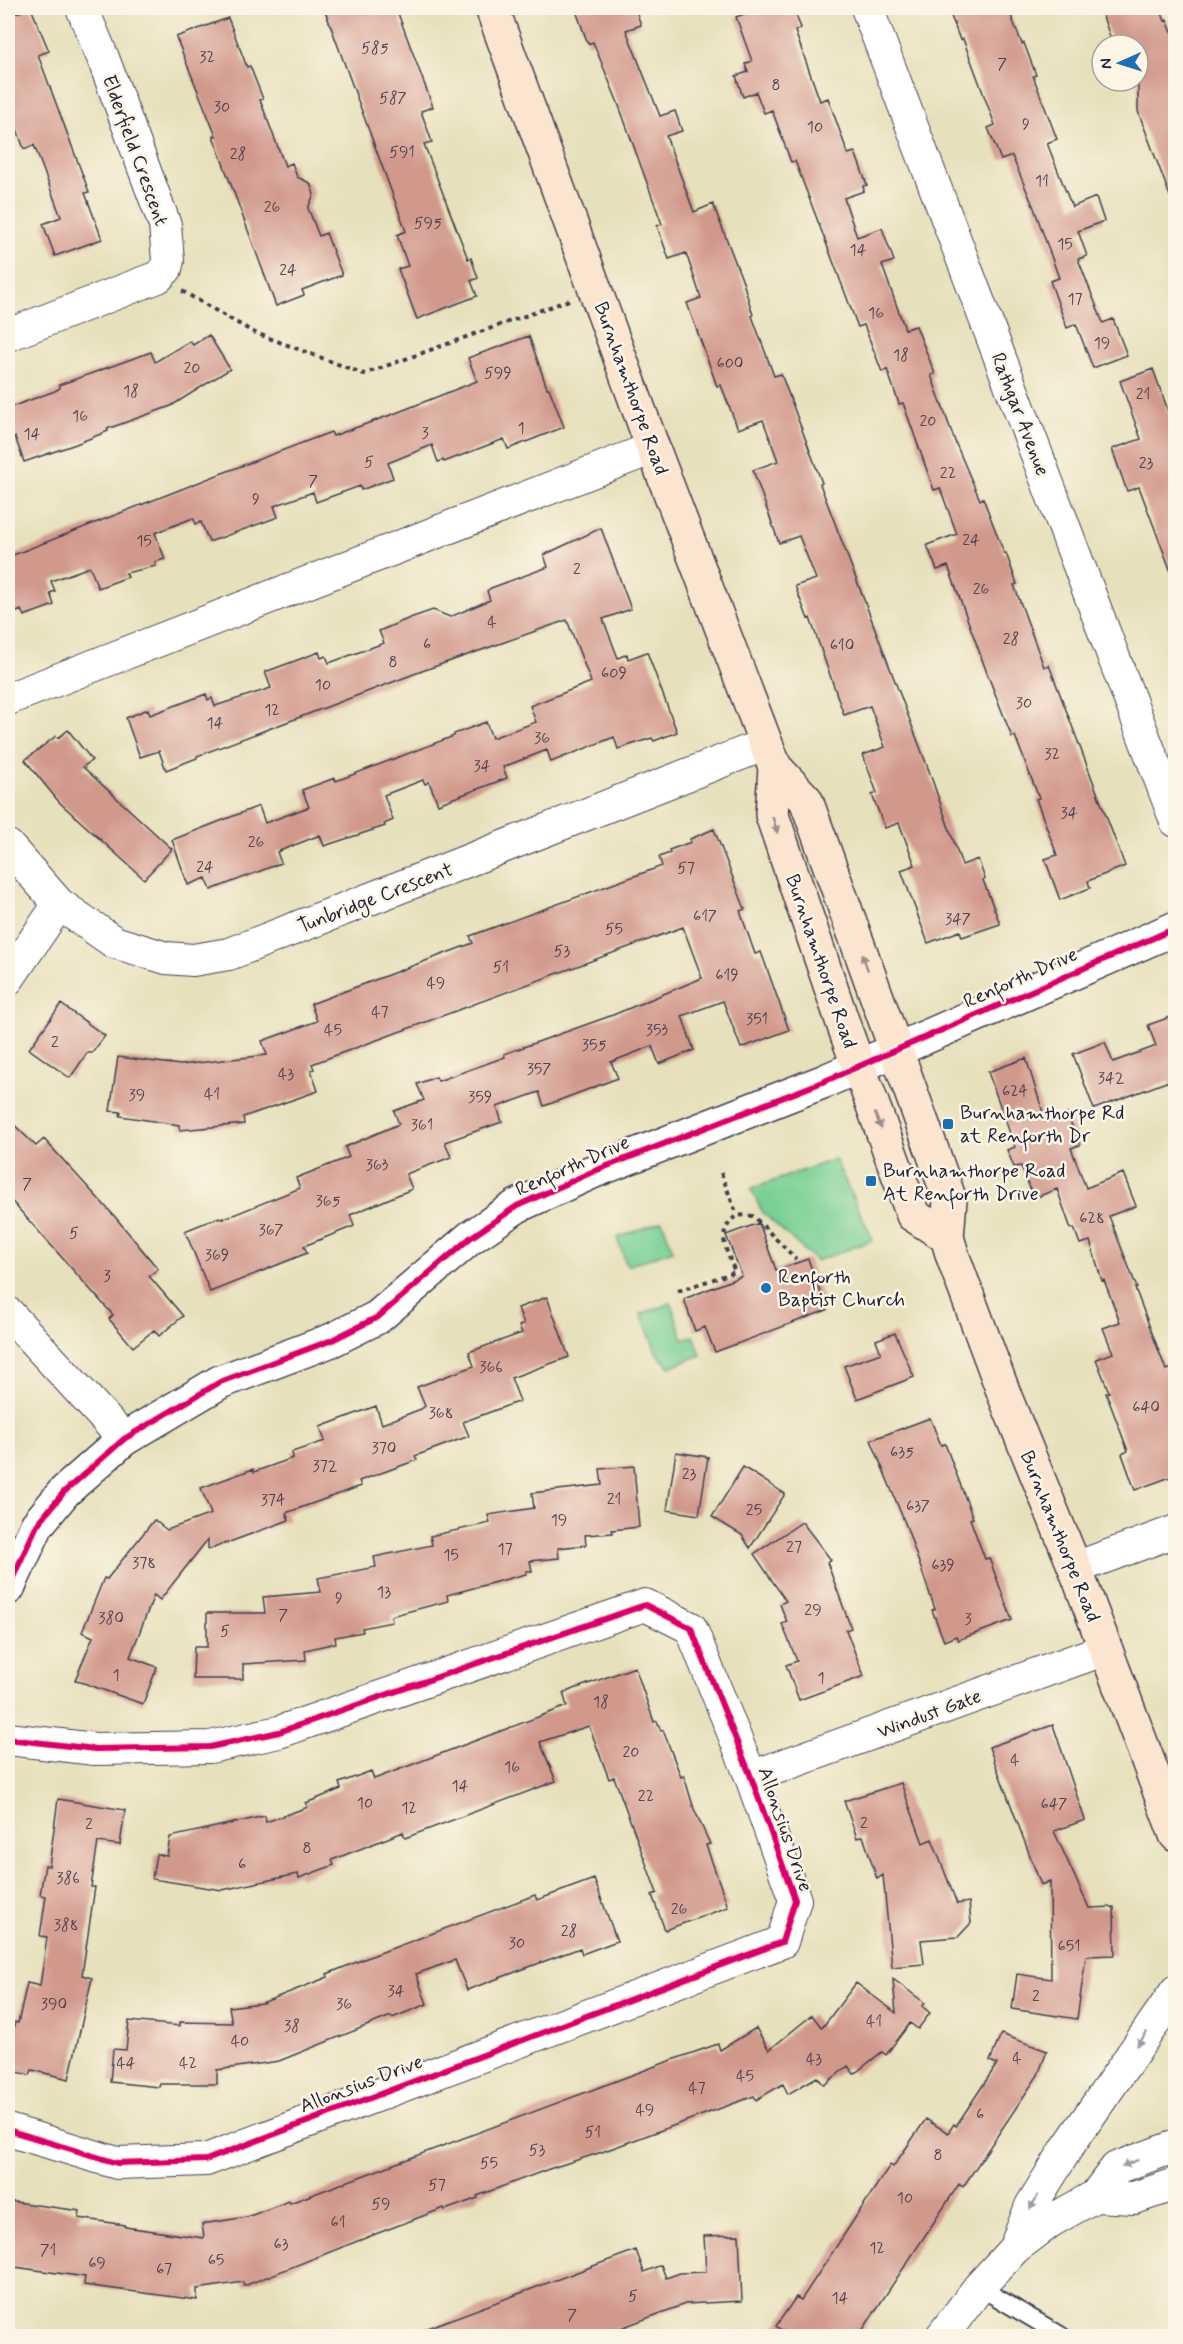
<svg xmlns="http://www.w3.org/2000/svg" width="1183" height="2344" viewBox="0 0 1183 2344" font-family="Mynerve,sans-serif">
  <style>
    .green { fill: #79d095; stroke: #4e7968; stroke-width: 1.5 }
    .building { fill: #d1988c }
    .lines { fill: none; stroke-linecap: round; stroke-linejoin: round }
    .service-casing { stroke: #403e4e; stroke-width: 20 }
    .minor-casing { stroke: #403e4e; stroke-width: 34 }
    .tertiary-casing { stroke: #403e4e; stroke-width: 36 }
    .secondary-casing { stroke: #403e4e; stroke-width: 36 }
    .path { stroke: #403e4e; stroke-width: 4; stroke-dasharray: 4.5 4.5; stroke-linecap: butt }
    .service { stroke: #fff; stroke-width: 16 }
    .minor { stroke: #fff; stroke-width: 32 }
    .tertiary { stroke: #fff; stroke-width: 33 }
    .secondary { stroke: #fce5d0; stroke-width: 33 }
    .cycleway-casing { stroke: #fcf5e5; stroke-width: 10 }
    .cycleway { stroke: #d6006c; stroke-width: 6 }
    .oneway { fill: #9a8d8d }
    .oneway2 { fill: #9c9ca7 }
    .poi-dot { fill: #1f6fb2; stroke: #fcf5e5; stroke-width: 2 }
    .labels { text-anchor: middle; stroke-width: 5; stroke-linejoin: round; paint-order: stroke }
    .number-label { font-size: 16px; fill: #4e404f }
    .street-label { font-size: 20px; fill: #22223b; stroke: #fcf5e5 }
    .poi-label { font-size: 20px; fill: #22223b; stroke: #fcf5e5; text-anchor: start }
  </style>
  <rect width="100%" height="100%" fill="#fcf5e5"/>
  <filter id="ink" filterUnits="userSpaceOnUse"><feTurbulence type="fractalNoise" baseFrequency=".0167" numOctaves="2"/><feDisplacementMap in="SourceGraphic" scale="12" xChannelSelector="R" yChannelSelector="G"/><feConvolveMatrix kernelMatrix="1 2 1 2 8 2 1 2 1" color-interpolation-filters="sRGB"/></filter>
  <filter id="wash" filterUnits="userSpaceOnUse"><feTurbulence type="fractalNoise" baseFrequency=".008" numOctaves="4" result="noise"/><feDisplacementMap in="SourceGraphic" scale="24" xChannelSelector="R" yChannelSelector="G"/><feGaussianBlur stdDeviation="1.35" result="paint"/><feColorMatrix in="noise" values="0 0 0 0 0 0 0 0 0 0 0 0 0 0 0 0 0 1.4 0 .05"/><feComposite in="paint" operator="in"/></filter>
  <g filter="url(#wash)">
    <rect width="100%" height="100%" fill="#e7e0bc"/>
    <path class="green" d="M835 1159 873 1240 816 1261 763 1213 751 1189Z
      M662 1221 673 1250 627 1266 617 1238Z
      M671 1303 683 1339 694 1336 701 1355 670 1367 657 1354 641 1314Z"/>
    <g id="blocks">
      <path class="building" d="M31 8 49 51 38 55 89 192 85 193 102 239 55 256 43 224 61 217 34 145 24 149 17 129 12 130 8 117V16Z
        M324 8H396L433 107 421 111 432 142 424 144 468 259 471 258 478 278 471 281 477 296 417 319 398 269 408 266 397 235 406 231Z
        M575 8H635L641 25 626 30 660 116 675 111 682 131 666 136 694 212 713 204 743 282 753 315 752 316 774 376 781 374 822 483 820 484 928 768 962 865 978 859 985 879 983 880 1000 924 962 937 960 931 928 943 901 870 915 865 899 823 885 828 872 795 877 793 863 755 885 747 870 706 844 715 810 618 808 619 795 586 816 579 799 536 779 543 753 470 778 461 763 420 738 429 721 385 717 386 687 303 701 298 686 253 669 259 657 226 662 224 618 103 593 42 588 44Z
        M761 8H793L801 28 795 31 820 101 828 98 848 154 855 152 867 185 863 186 864 191 844 198 857 237 882 228 894 261 882 265 905 329 916 326 935 374 931 375 956 444 980 500 983 498 1004 553H1006L1017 584 1014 585 1044 667 1049 665 1125 866 1088 881 1090 888 1060 900 1045 859 1057 855 1036 799 1039 798 1015 736 1012 737 987 673 948 566 937 570 927 545 957 534 940 488 934 490 903 403 899 404 887 369 882 372 864 325 858 327 795 161 791 162 772 110 764 113 756 92 743 97 736 76 748 72 745 64 752 61 736 17Z
        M948 8H1008L1022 44 1024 43 1036 75 1033 76 1057 139 1047 143 1072 207 1096 197 1104 221 1078 231 1087 256 1078 259 1103 323 1113 319 1127 355 1093 368 1076 324 1067 328 1050 281 1059 278 1034 208 1012 156 1001 160 988 128 995 125 963 39 960 40Z
        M1100 8H1160L1165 21 1167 20 1176 43V204H1173L1138 111V45H1113Z
        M228 18 247 67 250 66 263 99 260 100 285 166 292 163 297 177 310 183 314 194 308 208 319 236 326 233 342 275 302 290 304 295 276 306 213 136H216L176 37Z
        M209 335 230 369 171 406 107 429 108 431 76 444 24 462 15 437 8 440V408L55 391 60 388 59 385 151 352 155 362 190 341 193 345Z
        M529 336 547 388H549L564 427 508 449 504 439 444 462 443 460 438 462 432 445 388 463 393 478 361 490 360 486 316 502 313 492 274 506 278 517 209 542 201 522 196 524 193 518 155 533 165 559 155 562 156 566 126 573 128 577 98 588 90 567 51 581 55 591 50 593 54 605 24 616 21 610 8 616V557L220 474 331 432 333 436 396 413 477 381 468 358Z
        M1153 369 1176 433V576L1173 577 1139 487 1127 491 1112 449 1141 439 1120 381Z
        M601 528 631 609 603 619 618 658 627 654 628 659 647 652 677 732 654 741 652 738 618 749 614 737 551 762 547 750 503 767 507 778 438 804 429 782 425 784 423 780 384 795 393 820 384 824 385 826 324 846 320 835 277 852 281 863 211 890 206 878 188 885 172 840 259 806 265 823 309 807 302 790 335 778 336 781 454 736V734L486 722 492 738 536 722 530 706 591 682 567 620 422 671 197 756V758L166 770 159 751 140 757 126 718 148 709 150 715 206 694 208 700 212 698 215 706 271 688 265 672 319 652 321 658 326 656 329 663 384 643 379 631 410 618 433 610 450 617 490 600 487 591 491 588 548 567 544 555Z
        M68 730 92 760 83 767 172 849 144 879 59 802 25 760 56 736 58 738Z
        M714 829 745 909 740 911 755 954 761 952 789 1030 741 1048 723 1001 682 1016 694 1050 659 1064 652 1046 611 1062 618 1078 544 1106 539 1092 497 1107 502 1122 445 1142 451 1157 406 1174 412 1189 350 1215 354 1226 304 1246 307 1253 210 1292 185 1231 219 1217V1219L231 1216 300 1188 296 1178 349 1157 345 1147 399 1124 394 1111 424 1100 417 1084 436 1077 438 1081 505 1057 504 1054 613 1015 702 978 683 927 312 1064 314 1069 311 1070 318 1091 243 1117 244 1124 180 1130 179 1125 120 1116 121 1112 110 1111 118 1057 180 1065 267 1055 262 1041 317 1021 311 1004 473 943 470 936 662 866 659 857 670 853 669 850 691 842 690 839Z
        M61 1004 105 1036 92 1053H87L70 1078 29 1049Z
        M1176 1015V1091L1173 1092 1169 1081 1094 1109 1073 1054 1105 1042 1113 1062 1151 1048 1156 1046 1148 1025Z
        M1026 1058 1046 1122 1067 1114 1080 1145 1071 1148 1086 1188 1123 1173 1136 1206 1109 1216 1137 1288H1135L1166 1370 1176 1367V1475L1135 1490 1122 1454 1128 1451 1106 1393 1109 1392 1096 1359 1113 1353 1103 1328 1120 1322 1104 1280 1102 1281 1090 1241 1080 1244 1074 1228 1071 1229 1057 1189 1034 1198 1021 1166 1014 1167 1007 1150 1015 1147 988 1072Z
        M8 1119 36 1146 44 1139 116 1218 158 1269 149 1276 183 1316 159 1336 154 1330 133 1347 109 1319 113 1315 8 1197Z
        M759 1223 776 1270 808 1259 827 1310 715 1352 705 1327 695 1331 684 1299 742 1276 726 1235Z
        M547 1297 569 1357 511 1378 520 1401 463 1422 469 1436 415 1456 417 1460 359 1481 361 1486 286 1513 289 1520 208 1550V1539L160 1600 154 1595 130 1657 157 1667 143 1704 75 1680 93 1637 82 1632 104 1578 107 1579 154 1520 167 1530 211 1514 201 1488 253 1469 254 1472 293 1458 292 1452 325 1441 320 1427 376 1406 382 1424 421 1409 425 1406 417 1387 474 1366 469 1352 522 1333 519 1326 524 1324 518 1308Z
        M895 1333 914 1377 857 1399 844 1366 881 1353 876 1340Z
        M930 1418 941 1445 945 1444 973 1518 970 1519 985 1559 989 1558 1012 1620 958 1640 956 1636 944 1641 932 1610 935 1609 907 1528 871 1440Z
        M676 1452 708 1457 699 1515 667 1510Z
        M634 1466 639 1527 612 1530 613 1533 585 1535 586 1545 558 1548 559 1558 530 1561 532 1571H526V1574L447 1595 448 1601 391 1616 392 1622 362 1628 363 1632 335 1637 336 1643 305 1650 306 1660 243 1664V1679H193L194 1647H207V1613H265L263 1597 321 1592 318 1578 376 1567 374 1557 432 1545 430 1536 490 1523 488 1515 534 1508 532 1493 602 1485 600 1469Z
        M743 1467 785 1494 750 1548 742 1535 712 1517Z
        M802 1522 831 1560 827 1562 851 1628 846 1630 864 1676 799 1700 786 1665 797 1661 782 1624 787 1622 780 1604 786 1601 754 1554Z
        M635 1667 654 1722 657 1721 661 1731 663 1730 681 1777 684 1776 694 1809 710 1844 706 1845 728 1907 665 1930 652 1895 657 1893 614 1777 609 1779 589 1726 540 1742 556 1781 405 1838 403 1832 332 1860 334 1865 299 1878 298 1874 222 1890 152 1879 156 1854 167 1856 170 1837 265 1816 266 1822 308 1807 306 1803 341 1789 339 1783 371 1771 374 1779 567 1706 563 1693Z
        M1053 1725 1085 1820 1054 1831 1089 1908 1114 1907 1115 1955 1086 1956 1077 2019 1012 2009 1017 1974 1051 1979 1050 1881 1041 1885 989 1747Z
        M901 1783 923 1843 932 1839 957 1904 969 1902 971 1923 958 1937 921 1940 924 1964 892 1967 883 1875 877 1879 863 1836 857 1838 844 1801Z
        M58 1799 125 1810 120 1845 98 1842 91 1887H95L82 1975 92 1978 69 2079 32 2070 30 2075 8 2070V2052L15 2022 18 2023 27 1983 40 1986 47 1937 40 1936 46 1896 40 1895 45 1865 49 1866Z
        M594 1879 617 1941 582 1954 580 1948 467 1990 455 1960 416 1974 427 2004 392 2018 391 2016 279 2061 217 2070V2084H160L159 2087 110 2082 113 2049 126 2050 129 2021 180 2026V2022L232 2023 229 2007 262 2003 328 1977 327 1974 369 1957 535 1895 537 1900Z
        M893 1979 925 2003 922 2006 930 2013 918 2029 910 2023 886 2055 882 2052 854 2074 848 2066 824 2085 817 2077 788 2094 783 2084 756 2100 754 2096 602 2152 549 2169 477 2196 478 2198 445 2210 444 2208 373 2235 244 2286 243 2282 197 2289V2300L84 2285 85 2277 8 2266V2201L80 2211 79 2218 125 2225V2227L204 2238 202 2224 247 2217 289 2201 290 2203 672 2060 718 2044 720 2050 756 2028 769 2050 812 2015 822 2028 856 1983 896 2013Z
        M1001 2034 1047 2051 1038 2075 963 2187 959 2184 858 2337H791L776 2326 796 2297 801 2300 890 2165 893 2167 926 2119 948 2133 954 2124 956 2126 997 2064 990 2061Z
        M739 2235 742 2301 685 2304 597 2337H411V2334L636 2250 644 2272 661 2265 666 2278 680 2273 706 2272 704 2236Z"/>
    </g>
  </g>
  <g filter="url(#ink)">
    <use href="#blocks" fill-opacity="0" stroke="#403e4e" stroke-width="1.5"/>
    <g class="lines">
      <defs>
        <path id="service" d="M979 2287 1062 2336"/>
        <path id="minor" d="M867 8 1176 821
          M8 335 158 277 166 269 168 260 165 225 103 58 82 8
          M8 699 653 448
          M8 846 59 904 114 942 166 958 193 960 229 954 766 744
          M8 979 59 904
          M8 1313 124 1439
          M1075 1568 1176 1531
          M8 1739 95 1749 210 1747 279 1732 645 1605 691 1628 751 1777 795 1900 782 1942 206 2160 117 2163 8 2130
          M751 1777 1106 1649
          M1095 2196 1134 2198 1176 2184
          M1015 2248 1031 2206 1067 2148 1176 1991
          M942 2336 979 2287 1015 2248 1051 2221 1095 2196 1116 2168 1176 2146"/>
        <path id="tertiary" d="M8 1588 37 1525 64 1492 124 1439 220 1382 332 1340 378 1317 470 1238 517 1206 592 1172 825 1081 1176 928"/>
        <path id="secondary" d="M492 8 653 448 766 744 775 767 806 800 950 1200 947 1237 953 1257 1006 1399 1075 1568 1176 1835
          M775 767 772 815 846 1032 913 1215 947 1237"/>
      </defs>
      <use href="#service" class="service-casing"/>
      <use href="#minor" class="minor-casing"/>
      <use href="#tertiary" class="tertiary-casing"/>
      <use href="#secondary" class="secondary-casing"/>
      <path class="path" d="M182 291 253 332 364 374 569 300
        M721 1173 737 1215
        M678 1291 735 1272C726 1249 715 1233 737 1215L753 1216 796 1259"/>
      <use href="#service" class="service"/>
      <use href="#minor" class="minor"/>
      <use href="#tertiary" class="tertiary"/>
      <use href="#secondary" class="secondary"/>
      <defs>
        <path id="cycleway" d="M8 1588 37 1525 64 1492 124 1439 220 1382 332 1340 378 1317 470 1238 517 1206 592 1172 825 1081 1176 928
          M8 1739 95 1749 210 1747 279 1732 645 1605 691 1628 751 1777 795 1900 782 1942 206 2160 117 2163 8 2130"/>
      </defs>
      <use href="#cycleway" class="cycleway-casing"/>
      <use href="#cycleway" class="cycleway"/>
    </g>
    <defs><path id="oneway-solid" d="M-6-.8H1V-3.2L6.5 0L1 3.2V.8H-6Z" transform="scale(1.5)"/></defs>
    <g class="oneway">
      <use href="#oneway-solid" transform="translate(775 825) rotate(73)"/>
      <use href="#oneway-solid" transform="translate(865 962) rotate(-109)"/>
      <use href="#oneway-solid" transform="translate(878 1121) rotate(69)"/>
    </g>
    <g class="oneway2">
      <use href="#oneway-solid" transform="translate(1142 2039) rotate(125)"/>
      <use href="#oneway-solid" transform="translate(1130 2163) rotate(159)"/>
      <use href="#oneway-solid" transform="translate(1034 2202) rotate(119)"/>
    </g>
  </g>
  <g class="poi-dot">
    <rect x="942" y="1118" width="12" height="12" rx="3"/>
    <rect x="865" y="1175" width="12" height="12" rx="3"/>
    <circle cx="766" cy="1288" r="6"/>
  </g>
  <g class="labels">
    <g class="number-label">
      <text x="375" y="53">585</text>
      <text x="207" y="62">32</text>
      <text x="1002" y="69">7</text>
      <text x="776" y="90">8</text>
      <text x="393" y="103">587</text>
      <text x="222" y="112">30</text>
      <text x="1026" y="129">9</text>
      <text x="815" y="132">10</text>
      <text x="402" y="157">591</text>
      <text x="238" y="159">28</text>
      <text x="1042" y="186">11</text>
      <text x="272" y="212">26</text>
      <text x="428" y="228">595</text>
      <text x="1065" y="249">15</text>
      <text x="858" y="255">14</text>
      <text x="288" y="275">24</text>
      <text x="1075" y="304">17</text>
      <text x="876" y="318">16</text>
      <text x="1102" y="348">19</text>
      <text x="901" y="360">18</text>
      <text x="730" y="368">600</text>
      <text x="192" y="373">20</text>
      <text x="498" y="378">599</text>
      <text x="131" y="396">18</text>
      <text x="1143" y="399">21</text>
      <text x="80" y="421">16</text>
      <text x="928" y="426">20</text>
      <text x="521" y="433">1</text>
      <text x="425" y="438">3</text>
      <text x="32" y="439">14</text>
      <text x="369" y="467">5</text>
      <text x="1146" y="468">23</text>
      <text x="948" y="478">22</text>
      <text x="313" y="486">7</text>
      <text x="256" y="504">9</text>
      <text x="971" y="545">24</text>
      <text x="144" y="546">15</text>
      <text x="577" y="574">2</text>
      <text x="981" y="594">26</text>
      <text x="492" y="627">4</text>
      <text x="1011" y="644">28</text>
      <text x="427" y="649">6</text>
      <text x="842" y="650">610</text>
      <text x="393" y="667">8</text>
      <text x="614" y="678">609</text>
      <text x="323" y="690">10</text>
      <text x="1024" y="708">30</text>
      <text x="272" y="715">12</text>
      <text x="215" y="728">14</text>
      <text x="542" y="743">36</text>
      <text x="1052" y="759">32</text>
      <text x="482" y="771">34</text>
      <text x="1069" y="818">34</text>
      <text x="256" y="847">26</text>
      <text x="205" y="872">24</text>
      <text x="686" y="873">57</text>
      <text x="705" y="921">617</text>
      <text x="958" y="924">347</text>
      <text x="614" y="934">55</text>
      <text x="562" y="956">53</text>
      <text x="501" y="972">51</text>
      <text x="727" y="980">619</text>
      <text x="436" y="988">49</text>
      <text x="380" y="1017">47</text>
      <text x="757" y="1024">351</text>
      <text x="333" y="1035">45</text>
      <text x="657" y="1035">353</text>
      <text x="55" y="1047">2</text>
      <text x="594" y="1050">355</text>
      <text x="539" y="1074">357</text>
      <text x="286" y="1079">43</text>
      <text x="1111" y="1083">342</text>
      <text x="1015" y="1096">624</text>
      <text x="212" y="1099">41</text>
      <text x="137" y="1100">39</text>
      <text x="480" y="1102">359</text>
      <text x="422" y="1130">361</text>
      <text x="377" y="1170">363</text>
      <text x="27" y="1189">7</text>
      <text x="328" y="1206">365</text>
      <text x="1092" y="1223">628</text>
      <text x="271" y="1235">367</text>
      <text x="74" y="1238">5</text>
      <text x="217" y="1260">369</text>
      <text x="107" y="1281">3</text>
      <text x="491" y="1372">366</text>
      <text x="1146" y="1412">640</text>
      <text x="441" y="1418">368</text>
      <text x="384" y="1453">370</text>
      <text x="902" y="1457">635</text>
      <text x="325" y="1471">372</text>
      <text x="689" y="1479">23</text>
      <text x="614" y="1504">21</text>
      <text x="273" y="1505">374</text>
      <text x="918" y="1511">637</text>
      <text x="754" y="1515">25</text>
      <text x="559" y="1525">19</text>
      <text x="794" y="1552">27</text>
      <text x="505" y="1554">17</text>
      <text x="451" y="1560">15</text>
      <text x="144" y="1568">378</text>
      <text x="943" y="1570">639</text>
      <text x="384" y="1597">13</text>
      <text x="339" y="1603">9</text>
      <text x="813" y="1615">29</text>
      <text x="283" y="1620">7</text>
      <text x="111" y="1623">380</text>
      <text x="968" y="1624">3</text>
      <text x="225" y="1636">5</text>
      <text x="116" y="1680">1</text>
      <text x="821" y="1683">1</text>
      <text x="601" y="1707">18</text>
      <text x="631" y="1757">20</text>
      <text x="1015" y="1765">4</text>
      <text x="512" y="1772">16</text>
      <text x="460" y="1791">14</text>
      <text x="646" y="1801">22</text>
      <text x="365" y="1808">10</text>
      <text x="1054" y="1809">647</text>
      <text x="409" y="1813">12</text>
      <text x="864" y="1828">2</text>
      <text x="89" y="1829">2</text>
      <text x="307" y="1853">8</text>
      <text x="242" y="1869">6</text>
      <text x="68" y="1883">386</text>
      <text x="679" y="1914">26</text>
      <text x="66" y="1930">388</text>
      <text x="569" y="1936">28</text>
      <text x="517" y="1948">30</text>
      <text x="1069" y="1951">651</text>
      <text x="396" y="1996">34</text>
      <text x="1036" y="2001">2</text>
      <text x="54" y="2009">390</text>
      <text x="344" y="2009">36</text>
      <text x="874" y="2026">41</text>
      <text x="292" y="2031">38</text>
      <text x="240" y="2046">40</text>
      <text x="1017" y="2063">4</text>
      <text x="814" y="2064">43</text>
      <text x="126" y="2068">44</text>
      <text x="188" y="2068">42</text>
      <text x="745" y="2081">45</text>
      <text x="697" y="2093">47</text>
      <text x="645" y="2115">49</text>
      <text x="980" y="2119">6</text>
      <text x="593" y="2137">51</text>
      <text x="537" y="2155">53</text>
      <text x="938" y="2160">8</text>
      <text x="489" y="2168">55</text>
      <text x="437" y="2190">57</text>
      <text x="905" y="2203">10</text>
      <text x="381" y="2209">59</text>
      <text x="338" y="2227">61</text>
      <text x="281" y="2249">63</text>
      <text x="877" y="2253">12</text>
      <text x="48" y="2255">71</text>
      <text x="216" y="2265">65</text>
      <text x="97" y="2268">69</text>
      <text x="164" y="2274">67</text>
      <text x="633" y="2301">5</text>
      <text x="840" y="2303">14</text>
      <text x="572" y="2320">7</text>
    </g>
    <g class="street-label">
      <text transform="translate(136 150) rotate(70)" y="7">Elderfield Crescent</text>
      <text transform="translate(632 388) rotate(70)" y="7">Burnhamthorpe Road</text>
      <text transform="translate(1021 414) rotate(69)" y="7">Rathgar Avenue</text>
      <text transform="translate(375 897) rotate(-21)" y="7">Tunbridge Crescent</text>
      <text transform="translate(822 961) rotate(71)" y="7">Burnhamthorpe Road</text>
      <text transform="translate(1020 977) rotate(-24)" y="7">Renforth Drive</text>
      <text transform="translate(572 1165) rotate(-24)" y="7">Renforth Drive</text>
      <text transform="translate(1061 1536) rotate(68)" y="7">Burnhamthorpe Road</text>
      <text transform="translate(929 1713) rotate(-20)" y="7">Windust Gate</text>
      <text transform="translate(786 1829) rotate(71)" y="7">Allonsius Drive</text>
      <text transform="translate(361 2083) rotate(-21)" y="7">Allonsius Drive</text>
    </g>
    <g class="poi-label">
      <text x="960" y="1119">Burnhamthorpe Rd<tspan x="960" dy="23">at Renforth Dr</tspan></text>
      <text x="883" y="1177">Burnhamthorpe Road<tspan x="883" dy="23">At Renforth Drive</tspan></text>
      <text x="778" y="1283">Renforth<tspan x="778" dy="23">Baptist Church</tspan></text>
    </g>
  </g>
  <rect width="1183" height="2344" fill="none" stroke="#fcf5e5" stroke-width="30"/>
  <g transform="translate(1120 63) rotate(267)"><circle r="28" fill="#fcf5e5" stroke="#a5a1a1" stroke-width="1.5"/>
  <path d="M0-4.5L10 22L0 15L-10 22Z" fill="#1f6fb2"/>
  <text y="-9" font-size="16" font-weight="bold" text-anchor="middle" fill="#22223b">N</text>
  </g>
</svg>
